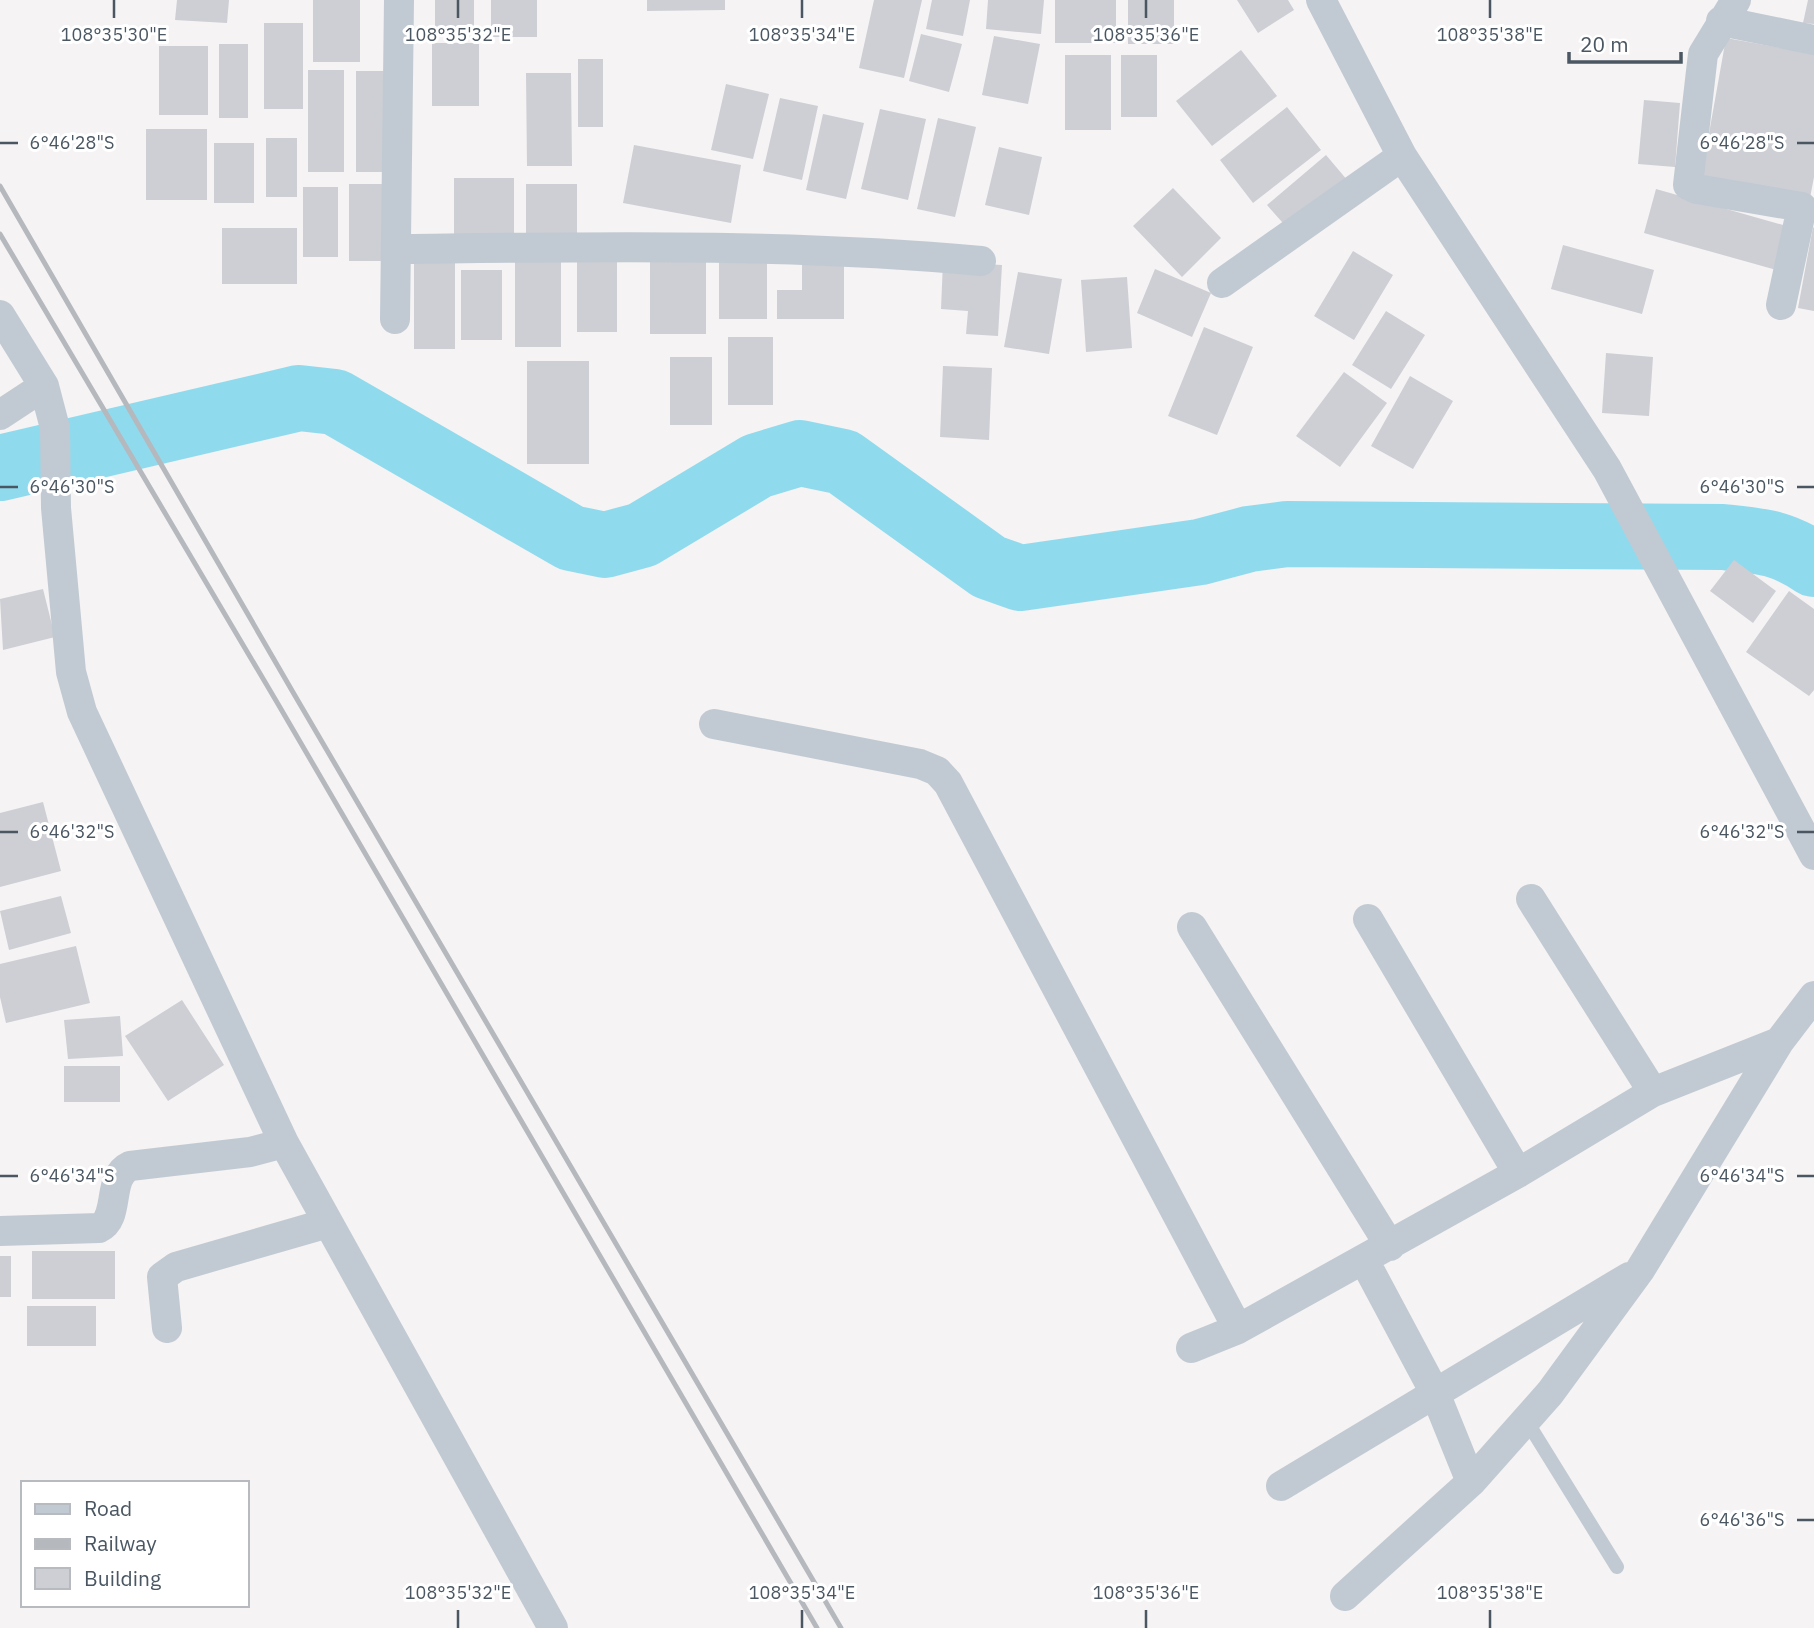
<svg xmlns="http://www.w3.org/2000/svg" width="1814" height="1628" viewBox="0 0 1814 1628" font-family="'IBM Plex Sans',sans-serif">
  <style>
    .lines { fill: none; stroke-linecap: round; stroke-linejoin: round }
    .river { stroke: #90daee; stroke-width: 66 }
    .building { fill: #cdcfd5 }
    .service { stroke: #c1cad2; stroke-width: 14 }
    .minor { stroke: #c1cad2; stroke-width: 30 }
    .rail { stroke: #b5b8bd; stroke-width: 5 }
    .ticks { fill: none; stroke: #4a5661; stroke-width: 2.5 }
    .ticks-label { font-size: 18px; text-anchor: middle; fill: #4a5661; stroke: #fff; stroke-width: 6; stroke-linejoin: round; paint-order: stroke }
  </style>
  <rect width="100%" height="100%" fill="#f5f3f3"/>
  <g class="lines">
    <path class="river" d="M0 468 299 398 335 402 571 538 605 545 642 535 757 466 800 453 843 462 989 567 1020 578 1200 552 1249 539 1287 534 1723 537C1762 541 1781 542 1814 564"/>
  </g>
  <path class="building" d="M177 0H229L227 23 175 20Z
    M313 0H360V62H313Z
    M435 0H474V29H435Z
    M491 0H537V37H491Z
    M647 0H725V10L647 11Z
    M874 0H922L904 78 859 68Z
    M932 0H970L963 36 926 29Z
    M988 0H1044L1041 34 986 29Z
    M1055 0H1116V43H1055Z
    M1128 0H1174V44H1128Z
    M1237 0H1288L1294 10 1258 33Z
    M1808 0H1814V24L1803 23Z
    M264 23H303V109H264Z
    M921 34 962 44 949 92 909 81Z
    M994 36 1040 44 1028 104 982 95Z
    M1726 38 1814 54V177L1809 203 1700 184Z
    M432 43H479V106H432Z
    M219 44H248V118H219Z
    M159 46H208V115H159Z
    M1241 50 1277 96 1212 146 1176 101Z
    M1065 55H1111V130H1065Z
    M1121 55H1157V117H1121Z
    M578 59H603V127H578Z
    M308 70H344V172H308Z
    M356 71H388V172H356Z
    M526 73H571L572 166H527Z
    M726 84 769 94 753 159 711 150Z
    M780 98 818 106 802 180 763 171Z
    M1644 100 1680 103 1675 167 1638 164Z
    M1287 107 1321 150 1253 203 1220 160Z
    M880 109 926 119 908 200 861 189Z
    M823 114 864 123 846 199 806 190Z
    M938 118 976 127 955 217 917 209Z
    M146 129H207V200H146Z
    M266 138H297V197H266Z
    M214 143H254V203H214Z
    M634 145 741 165 731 223 623 203Z
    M999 147 1042 157 1029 215 985 205Z
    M1326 155 1348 181 1290 231 1267 205Z
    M454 178H514V238H454Z
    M349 184H383V261H349Z
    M526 184H577V238H526Z
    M303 187H338V257H303Z
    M1173 188 1221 238 1182 277 1133 226Z
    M1656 189 1797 229 1784 272 1644 233Z
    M1813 227 1814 228V311L1798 308Z
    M222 228H297V284H222Z
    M1563 245 1654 270 1642 314 1551 289Z
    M719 249H767V319H719Z
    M1353 251 1393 275 1354 340 1314 316Z
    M650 254H706V334H650Z
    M802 255H844V319H777V290H802Z
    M414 256H455V349H414Z
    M577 259H617V332H577Z
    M515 261H561V347H515Z
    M943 262 1002 265 998 336 966 334 968 311 941 309Z
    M1155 269 1211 293 1192 337 1137 313Z
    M461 270H502V340H461Z
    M1018 272 1062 279 1049 354 1004 347Z
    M1127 277 1132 348 1086 352 1081 280Z
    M1386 311 1425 335 1391 389 1352 365Z
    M1204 327 1253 347 1217 435 1168 416Z
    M728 337H773V405H728Z
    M1606 353 1653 357 1649 416 1602 413Z
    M670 357H712V425H670Z
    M527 361H589V464H527Z
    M943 366 992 368 989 440 940 437Z
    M1344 372 1387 403 1340 467 1296 436Z
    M1410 376 1453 401 1413 469 1371 446Z
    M1734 560 1776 591 1753 623 1710 591Z
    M43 589 55 637 3 650 0 599Z
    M1789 591 1814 609V690L1809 696 1746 652Z
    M43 802 61 871 0 887V813Z
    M61 896 71 933 9 950 0 911Z
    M76 946 90 1003 6 1023 0 997V964Z
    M182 1000 224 1065 168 1101 125 1036Z
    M120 1016 123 1056 68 1059 64 1020Z
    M64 1066H120V1102H64Z
    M32 1251H115V1299H32Z
    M0 1256H11V1297H0Z
    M27 1306H96V1346H27Z"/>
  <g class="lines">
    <path class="service" d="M1526 1420 1617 1567"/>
    <path class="minor" d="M1321 0 1402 156 1607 469 1814 855
      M1736 0 1703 54 1688 185 1697 189 1802 207 1781 305
      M1721 21 1814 40
      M398 249C594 247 785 243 981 261
      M1222 283 1402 156
      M0 315 44 386 55 428 56 508 71 672 82 712 284 1143 553 1628
      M395 319 399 0
      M0 415 44 386
      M714 724 920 764 937 771 948 783 1238 1329 1518 1173 1653 1092 1779 1042
      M1531 899 1653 1092
      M1368 919 1518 1173
      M1192 927 1390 1246
      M0 1231 99 1228C121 1218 106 1177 130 1166L250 1152 284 1143
      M1364 1260 1435 1393 1471 1482
      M167 1328 162 1277 176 1267 328 1223
      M1191 1348 1238 1329
      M1281 1486 1629 1277
      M1345 1596 1471 1482 1550 1393 1640 1270 1779 1042 1814 996"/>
    <path class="rail" d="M0 186 294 694 841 1628
      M0 234 278 704 817 1628"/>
  </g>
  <path class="ticks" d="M114 0V18M458 0V18M802 0V18M1146 0V18M1490 0V18M0 143H18M1797 143H1814M0 487H18M1797 487H1814M0 832H18M1797 832H1814M0 1176H18M1797 1176H1814M1797 1520H1814M458 1610V1628M802 1610V1628M1146 1610V1628M1490 1610V1628"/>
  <g class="ticks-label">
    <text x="114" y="41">108°35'30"E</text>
    <text x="458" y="41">108°35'32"E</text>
    <text x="802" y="41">108°35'34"E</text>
    <text x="1146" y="41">108°35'36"E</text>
    <text x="1490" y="41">108°35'38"E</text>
    <text x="72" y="149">6°46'28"S</text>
    <text x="1742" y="149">6°46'28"S</text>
    <text x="72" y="493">6°46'30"S</text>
    <text x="1742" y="493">6°46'30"S</text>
    <text x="72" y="838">6°46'32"S</text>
    <text x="1742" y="838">6°46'32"S</text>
    <text x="72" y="1182">6°46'34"S</text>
    <text x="1742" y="1182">6°46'34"S</text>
    <text x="1742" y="1526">6°46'36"S</text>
    <text x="458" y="1599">108°35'32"E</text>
    <text x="802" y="1599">108°35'34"E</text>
    <text x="1146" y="1599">108°35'36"E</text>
    <text x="1490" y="1599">108°35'38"E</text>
  </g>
  <rect x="21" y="1481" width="228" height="126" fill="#ffffff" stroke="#b7bbc0" stroke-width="2"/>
  <rect x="35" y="1504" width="35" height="10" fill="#c1cad2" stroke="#b7bbc0" stroke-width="2"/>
  <text x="84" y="1516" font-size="21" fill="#4a5661">Road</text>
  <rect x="35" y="1539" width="35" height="10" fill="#b5b8bd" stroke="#b7bbc0" stroke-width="2"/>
  <text x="84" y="1551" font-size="21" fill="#4a5661">Railway</text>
  <rect x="35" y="1568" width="35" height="21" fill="#cdcfd5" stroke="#b7bbc0" stroke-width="2"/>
  <text x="84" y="1586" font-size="21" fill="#4a5661">Building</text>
  <path d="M1569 52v10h112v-10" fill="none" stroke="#4a5661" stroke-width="3.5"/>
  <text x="1580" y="52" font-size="21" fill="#4a5661" stroke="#ffffff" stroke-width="5" paint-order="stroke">20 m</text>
</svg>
